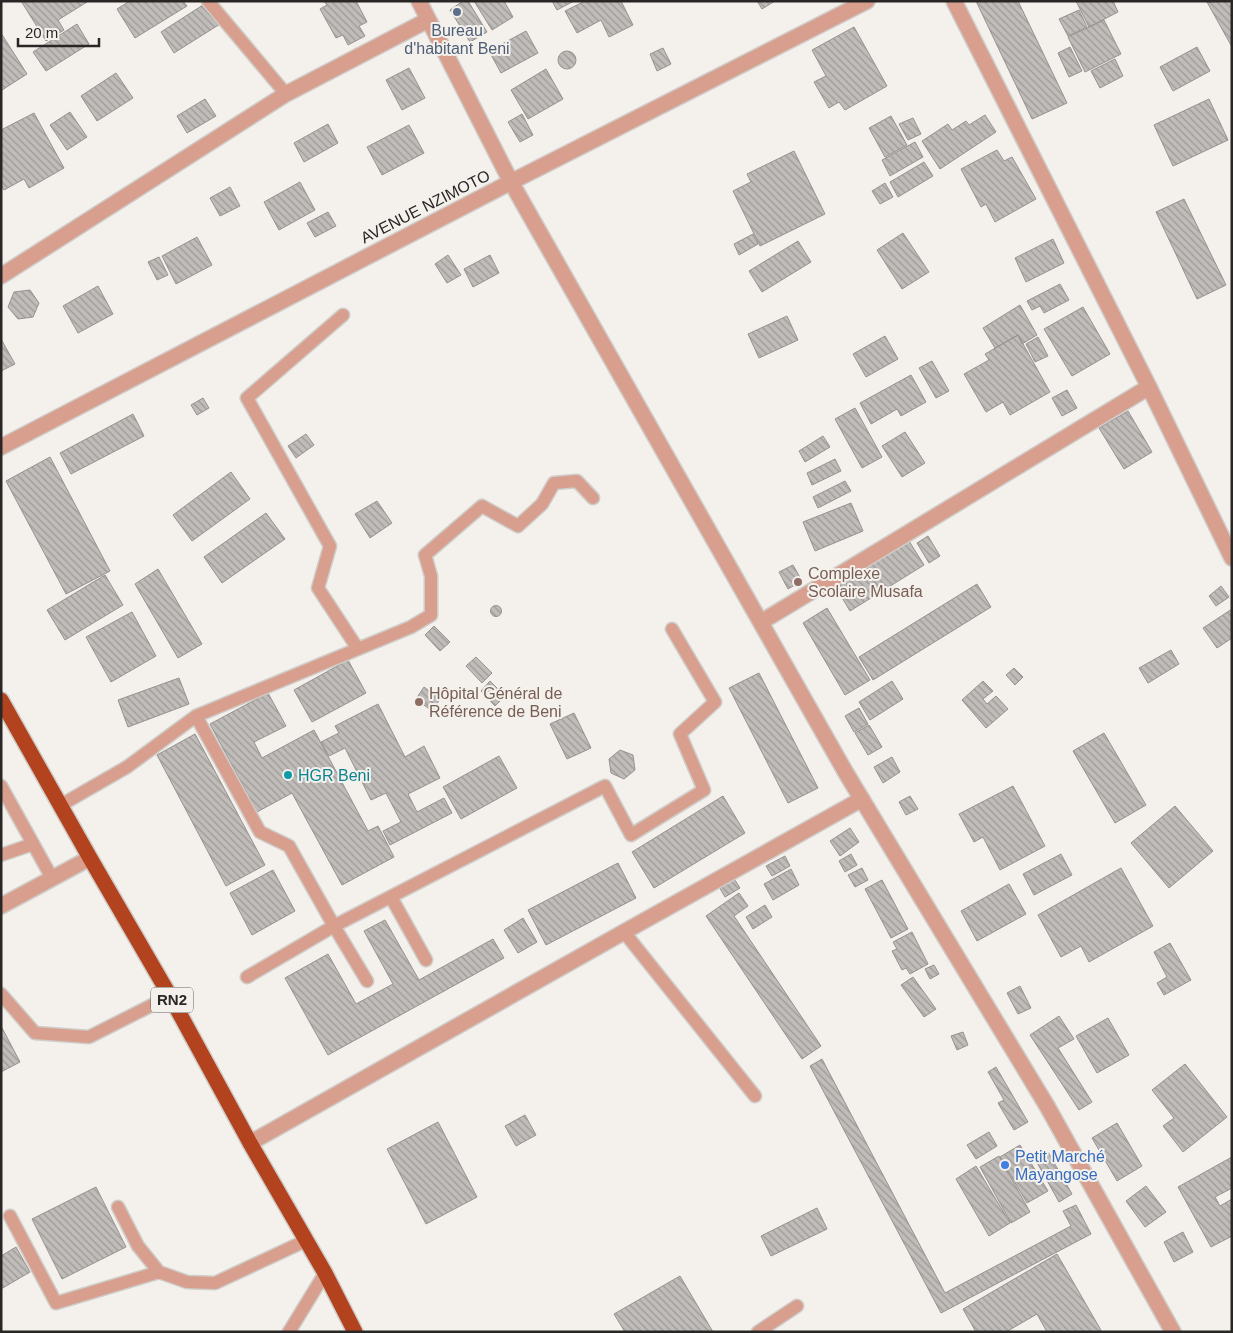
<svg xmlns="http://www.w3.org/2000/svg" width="1233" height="1333" viewBox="0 0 1233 1333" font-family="Arial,sans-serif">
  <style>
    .building { fill: url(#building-back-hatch); stroke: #96928f }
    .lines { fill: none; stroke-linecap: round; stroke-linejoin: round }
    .service-casing { stroke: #cfcdc9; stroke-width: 15 }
    .minor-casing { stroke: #cfcdc9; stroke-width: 18 }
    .trunk-casing { stroke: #cfcdc9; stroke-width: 18 }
    .service { stroke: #d99f8e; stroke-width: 12 }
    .minor { stroke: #d99f8e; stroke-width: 15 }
    .trunk { stroke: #b2431e; stroke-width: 15 }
    .service-dot { fill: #5c6f8a; stroke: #f4f1ed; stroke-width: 2 }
    .education-dot { fill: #8d6e63; stroke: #f4f1ed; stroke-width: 2 }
    .culture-dot { fill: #0f9aa8; stroke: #f4f1ed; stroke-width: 2 }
    .shop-dot { fill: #3f7fe0; stroke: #f4f1ed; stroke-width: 2 }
    .labels { text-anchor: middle; stroke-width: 4; stroke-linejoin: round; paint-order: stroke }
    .shield { fill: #f4f1ed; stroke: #656461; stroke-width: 1 }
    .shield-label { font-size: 15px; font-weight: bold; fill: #282725 }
    .service-label { font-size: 16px; fill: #4e5e75; stroke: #f4f1ed }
    .street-label { font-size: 16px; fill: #282725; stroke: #f4f1ed }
    .education-label { font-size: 16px; fill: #785e54; stroke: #f4f1ed; text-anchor: start }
    .culture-label { font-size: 16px; fill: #0d838f; stroke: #f4f1ed; text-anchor: start }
    .shop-label { font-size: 16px; fill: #366cbe; stroke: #f4f1ed; text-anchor: start }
  </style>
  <defs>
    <pattern id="building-back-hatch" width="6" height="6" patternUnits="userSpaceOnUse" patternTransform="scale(1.25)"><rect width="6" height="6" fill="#c0bcb9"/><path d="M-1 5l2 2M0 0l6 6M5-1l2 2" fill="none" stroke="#9c9996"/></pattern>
  </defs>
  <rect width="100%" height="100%" fill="#f4f1ed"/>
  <path class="building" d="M21 1H86L87 2 58 20 64 30 46 41Z
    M130 1H183L187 6 135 38 117 9Z
    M324 1H356L367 22 359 26 365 36 348 45 343 35 336 38 320 9 327 5Z
    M463 1H468L487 32 470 42 450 10Z
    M474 1H504L513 17 492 30Z
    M552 1H574L557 10Z
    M585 1H621L633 25 609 37 601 20 577 33 565 11Z
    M757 1H775L762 9Z
    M976 1H1018L1067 103 1032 119Z
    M1076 1H1113L1118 12 1089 27Z
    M1232 1V47L1207 2Z
    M206 3 220 24 174 53 161 32Z
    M1079 10 1087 27 1068 36 1059 19Z
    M1104 20 1121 54 1085 72 1068 37Z
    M77 24 89 44 46 71 33 52Z
    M854 27 887 86 845 110 839 102 829 108 814 82 826 76 812 50Z
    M526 31 538 53 501 73 489 51Z
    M1 33 27 74 2 90 1 88Z
    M1070 47 1082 71 1069 77 1058 53Z
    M1197 47 1210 71 1173 91 1160 67Z
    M663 48 671 64 657 71 650 54Z
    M558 60a9 9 0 1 1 18 0a9 9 0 1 1-18 0Z
    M1115 59 1123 76 1100 88 1091 71Z
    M409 68 425 98 402 110 386 80Z
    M546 69 563 99 528 119 511 90Z
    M116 73 133 98 97 121 81 96Z
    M205 99 216 116 187 133 177 116Z
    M1209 99 1228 140 1173 166 1154 125Z
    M70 112 87 137 67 150 50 125Z
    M34 113 64 168 29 188 24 179 4 190 1 185V130Z
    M522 114 533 135 520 142 508 122Z
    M985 115 996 132 940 169 922 141 948 124 952 130 966 121 969 125Z
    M891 116 907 145 885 157 869 128Z
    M913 118 921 134 908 140 899 124Z
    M328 124 338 143 304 162 294 143Z
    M409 125 424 153 382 175 367 147Z
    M915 142 923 157 890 176 882 160Z
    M997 150 1004 161 1012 157 1036 199 995 222 986 204 981 207 961 169Z
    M794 151 825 214 760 246 733 191 751 182 747 174Z
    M924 162 933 176 898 197 890 182Z
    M300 182 315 210 279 230 264 202Z
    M885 183 893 197 880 204 872 191Z
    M230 187 240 206 220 216 210 198Z
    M1184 199 1226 285 1197 299 1156 212Z
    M328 212 336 226 315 237 307 223Z
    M903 233 929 272 902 289 877 250Z
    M753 234 758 244 739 255 734 244Z
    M197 237 212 265 176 284 162 256Z
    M1053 239 1064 263 1026 282 1015 258Z
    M798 241 811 262 762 292 749 271Z
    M448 255 461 275 447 283 435 264Z
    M490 255 499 273 473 287 464 269Z
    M159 257 168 275 157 280 148 262Z
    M1060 284 1069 300 1044 313 1040 306 1032 310 1027 301Z
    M98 286 113 314 78 333 63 306Z
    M30 290 39 303 33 317 18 319 8 307 14 292Z
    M1020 305 1037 335 1022 344 1018 335 995 348 983 328Z
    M1083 307 1110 354 1072 376 1044 329Z
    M787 316 798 340 759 358 748 334Z
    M1018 335 1050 392 1010 415 1003 402 986 412 964 374 989 360 985 354Z
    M885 336 898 359 866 377 853 354Z
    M1038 337 1048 356 1035 362 1026 344Z
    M1 339 15 364 1 371Z
    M932 361 949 391 936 398 919 368Z
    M911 375 926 402 901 416 897 409 871 424 860 403Z
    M1067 390 1077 408 1062 416 1052 398Z
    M203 398 209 408 197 415 191 405Z
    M855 408 882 457 862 468 835 419Z
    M1128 411 1152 452 1124 469 1099 428Z
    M133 414 144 436 71 474 60 453Z
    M905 432 925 463 902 477 882 446Z
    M306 434 314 445 296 458 288 446Z
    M823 436 830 447 805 462 799 451Z
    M50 457 110 571 66 594 6 481Z
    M835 459 841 471 812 485 807 473Z
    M231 472 250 499 192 541 173 515Z
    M845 481 851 491 818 508 813 497Z
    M377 501 392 523 370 538 355 514Z
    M851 503 863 531 815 551 803 522Z
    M266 513 285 539 222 583 204 557Z
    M928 536 940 556 929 563 917 543Z
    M909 541 924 565 850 611 835 586Z
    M793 565 802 581 788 589 779 572Z
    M158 569 202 644 178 658 135 584Z
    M105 575 123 605 65 640 47 610Z
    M977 584 991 607 873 680 859 657Z
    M1221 586 1229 597 1216 606 1209 596Z
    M490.5 611a5.5 5.5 0 1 1 11 0a5.5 5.5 0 1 1-11 0Z
    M827 608 870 680 845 695 803 623Z
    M1232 609V638L1217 648 1203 628Z
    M132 612 156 656 111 682 86 637Z
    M434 626 450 642 440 651 425 635Z
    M1171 650 1179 664 1148 683 1139 668Z
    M476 657 492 673 482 683 466 666Z
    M348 660 366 693 312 722 294 690Z
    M1014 668 1023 677 1015 685 1006 675Z
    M759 673 818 788 788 803 729 688Z
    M179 678 189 704 128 727 118 700Z
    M490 681 505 696 495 706 481 691Z
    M892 681 903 699 870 720 859 702Z
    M983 681 993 691 983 699 987 704 996 696 1008 709 986 728 962 700Z
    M424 687 440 699 432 711 416 699Z
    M268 693 286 726 254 742 262 758 314 730 368 831 378 826 394 857 342 885 292 793 257 812 210 724Z
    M378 704 405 757 424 746 440 778 408 794 417 812 444 798 452 813 390 845 383 831 401 822 386 793 371 800 345 748 329 756 321 742 339 733 335 726Z
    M859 708 868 724 854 732 845 716Z
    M574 713 591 748 567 759 550 724Z
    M869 725 882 747 868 755 855 733Z
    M1104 733 1146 805 1115 823 1073 751Z
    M195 734 265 865 226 886 157 755Z
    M620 750 633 755 635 770 624 779 611 773 609 759Z
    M499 756 517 788 461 819 443 787Z
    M892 757 900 772 883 783 874 767Z
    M1013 786 1045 846 1000 870 983 837 974 842 959 814Z
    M723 796 745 833 654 888 632 852Z
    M910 796 918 809 906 815 899 802Z
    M1175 806 1213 851 1169 888 1131 843Z
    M850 828 859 842 840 856 830 841Z
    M851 854 857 865 845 872 839 861Z
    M1061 854 1072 875 1034 895 1023 874Z
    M785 856 790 866 772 876 766 866Z
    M618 863 636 898 546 945 528 910Z
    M862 868 868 880 855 887 848 875Z
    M1121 868 1153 926 1089 962 1081 946 1061 957 1038 915Z
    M791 869 799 885 773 900 764 884Z
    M273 870 295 911 252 935 230 893Z
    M733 877 740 888 725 897 718 885Z
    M882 880 908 929 891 938 865 889Z
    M1009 884 1026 914 977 941 961 911Z
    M739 893 748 906 734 916 821 1046 802 1059 706 916Z
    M765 905 772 917 753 929 746 917Z
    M523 918 537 942 518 953 504 930Z
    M385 920 419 980 493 939 504 958 328 1055 285 978 328 954 356 1004 393 984 364 931Z
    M912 932 928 964 910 974 906 968 902 970 892 951 897 949 893 942Z
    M1170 943 1191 980 1164 995 1157 983 1167 977 1154 952Z
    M934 965 939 974 930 979 925 969Z
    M913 977 936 1009 924 1017 901 985Z
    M1020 986 1031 1008 1018 1014 1007 993Z
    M1059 1016 1074 1039 1058 1048 1092 1102 1079 1110 1030 1035Z
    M1108 1018 1129 1055 1097 1073 1076 1036Z
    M1 1026 20 1062 1 1072Z
    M963 1032 968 1045 957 1050 951 1036Z
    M822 1059 945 1293 1071 1226 1063 1211 1076 1205 1091 1234 941 1313 810 1066Z
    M1185 1064 1227 1117 1183 1152 1163 1126 1174 1118 1152 1090Z
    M996 1067 1028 1122 1014 1130 998 1103 1004 1100 988 1072Z
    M525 1115 536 1135 516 1146 505 1126Z
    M438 1122 477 1197 426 1224 387 1149Z
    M1117 1123 1142 1166 1117 1181 1092 1138Z
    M989 1132 997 1146 976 1159 967 1145Z
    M1020 1145 1048 1191 1027 1203 1000 1157Z
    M1048 1152 1072 1194 1059 1202 1035 1159Z
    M999 1156 1030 1212 1011 1223 980 1167Z
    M1232 1157V1188L1215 1197 1220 1206 1232 1199V1236L1211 1247 1178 1187Z
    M976 1166 1010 1223 989 1236 956 1179Z
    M1146 1186 1166 1212 1145 1227 1126 1201Z
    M96 1187 126 1247 62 1279 32 1219Z
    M817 1208 827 1229 771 1256 761 1236Z
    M1183 1232 1193 1252 1174 1262 1164 1242Z
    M16 1247 30 1272 1 1289V1256Z
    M1057 1254 1102 1332H1047L1037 1314 1006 1332H976L963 1309Z
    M680 1276 713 1332H625L614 1314Z"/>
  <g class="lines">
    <defs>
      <path id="service" d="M208 1 286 94
        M343 315 247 398 330 546 318 588 358 649
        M196 716 260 832 289 846 334 926 367 981
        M1 786 52 878
        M61 805 127 767 196 716 411 627 431 615V576L425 555 482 506 518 526 542 504 554 483 577 481 593 498
        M1 855 33 844
        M391 897 426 960
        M624 932 755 1096
        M247 977 334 926 605 786 631 835 704 790 680 734 715 702 672 629
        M1 994 35 1033 89 1037 170 996
        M118 1207 138 1246 159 1272
        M10 1216 56 1303 159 1272 187 1282 215 1283 305 1241
        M289 1332 325 1273
        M758 1332 797 1306"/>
      <path id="minor" d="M419 1 511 182 846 773 1047 1106 1173 1332
        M954 1 1149 387 1232 558
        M1 276 286 94 428 20
        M1 447 511 182 867 1
        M761 622 1149 387
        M1 906 90 858
        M250 1143 624 932 862 799"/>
      <path id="trunk" d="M1 700 90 858 170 996 250 1143 325 1273 355 1332"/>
    </defs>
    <use href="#service" class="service-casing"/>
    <use href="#minor" class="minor-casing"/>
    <use href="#trunk" class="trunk-casing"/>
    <use href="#service" class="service"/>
    <use href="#minor" class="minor"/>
    <use href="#trunk" class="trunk"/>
  </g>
  <circle class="service-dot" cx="457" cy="12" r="5"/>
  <g class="education-dot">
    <circle cx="798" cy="582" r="5"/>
    <circle cx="419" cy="702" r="5"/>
  </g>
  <circle class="culture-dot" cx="288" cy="775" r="5"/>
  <circle class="shop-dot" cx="1005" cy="1165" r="5"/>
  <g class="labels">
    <rect class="shield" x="151" y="987.5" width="42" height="25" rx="4"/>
    <g class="shield-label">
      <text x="172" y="1005">RN2</text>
    </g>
    <g class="service-label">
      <text x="457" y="36">Bureau<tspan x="457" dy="18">d'habitant Beni</tspan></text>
    </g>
    <g class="street-label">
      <text transform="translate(425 206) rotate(-27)" y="6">AVENUE NZIMOTO</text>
    </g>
    <g class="education-label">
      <text x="808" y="579">Complexe<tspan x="808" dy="18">Scolaire Musafa</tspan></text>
      <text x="429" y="699">Hôpital Général de<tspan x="429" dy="18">Référence de Beni</tspan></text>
    </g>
    <g class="culture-label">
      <text x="298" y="781">HGR Beni</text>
    </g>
    <g class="shop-label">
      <text x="1015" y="1162">Petit Marché<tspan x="1015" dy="18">Mayangose</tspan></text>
    </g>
  </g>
  <rect width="1233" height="1333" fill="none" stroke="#282725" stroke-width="5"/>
  <path d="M18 38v8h81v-8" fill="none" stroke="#282725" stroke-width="2.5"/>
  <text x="25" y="38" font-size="15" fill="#282725" stroke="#f4f1ed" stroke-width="4" paint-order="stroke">20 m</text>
</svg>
